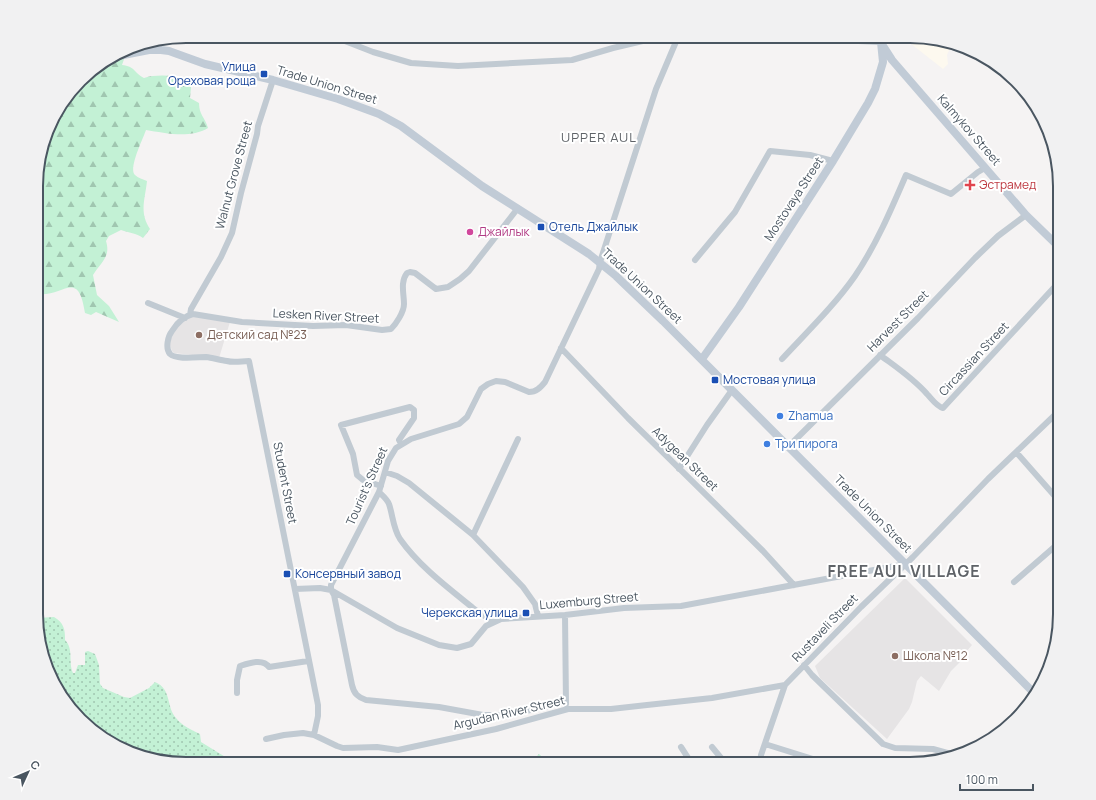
<svg xmlns="http://www.w3.org/2000/svg" width="1096" height="800" viewBox="0 0 1096 800" font-family="Manrope,sans-serif">
  <style>
    .commercial { fill: #fdf9ef }
    .education { fill: #e6e4e5 }
    .grass { fill: url(#grass-dots) }
    .forest { fill: url(#forest-firs) }
    .water { fill: url(#water-ripples) }
    .lines { fill: none; stroke-linecap: round; stroke-linejoin: round }
    .street { stroke: #c1cad2; stroke-width: 6 }
    .secondary { stroke: #c1cbd6; stroke-width: 8 }
    .transit-dot { fill: #1a4fb4; stroke: #fff; stroke-width: 1.5 }
    .health-dot { fill: #e0444e; stroke: #fff; stroke-width: 1.5 }
    .hotel-dot { fill: #d1479c; stroke: #fff; stroke-width: 1.5 }
    .education-dot { fill: #8d6e63; stroke: #fff; stroke-width: 1.5 }
    .shop-dot { fill: #3f7fe0; stroke: #fff; stroke-width: 1.5 }
    .labels { text-anchor: middle; stroke-width: 4; stroke-linejoin: round; paint-order: stroke }
    .transit-label { font-size: 12px; fill: #164399; stroke: #fff; text-anchor: start }
    .street-label { font-size: 12px; fill: #4a5661; stroke: #fff }
    .health-label { font-size: 12px; fill: #be3a42; stroke: #fff; text-anchor: start }
    .hotel-label { font-size: 12px; fill: #b23c85; stroke: #fff; text-anchor: start }
    .education-label { font-size: 12px; fill: #785e54; stroke: #fff; text-anchor: start }
    .shop-label { font-size: 12px; fill: #366cbe; stroke: #fff; text-anchor: start }
    .neighbourhood-label { font-size: 13px; letter-spacing: 1px; fill: #5f6368; stroke: #fff }
    .district-label { font-size: 16px; font-weight: bold; letter-spacing: 1px; fill: #5f6368; stroke: #fff }
    .rim { fill: none; stroke: #4a5661; stroke-width: 2 }
  </style>
  <defs>
    <pattern id="grass-dots" width="8" height="8" patternUnits="userSpaceOnUse"><rect width="8" height="8" fill="#c3f1d5"/><path d="M2 2h.1M6 6h.1" fill="none" stroke="#a0c6b0" stroke-width="1.8" stroke-linecap="round"/></pattern>
    <pattern id="forest-firs" width="22" height="20" patternUnits="userSpaceOnUse"><rect width="22" height="20" fill="#c3f1d5"/><path d="M5 1l3.5 6h-7zM16 11l3.5 6h-7z" fill="#a0c6b0"/></pattern>
    <pattern id="water-ripples" width="26" height="14" patternUnits="userSpaceOnUse"><rect width="26" height="14" fill="#90daee"/><path d="M2 4q2-2 4 0t4 0M15 11q2-2 4 0t4 0" fill="none" stroke="#78b4c4"/></pattern>
  </defs>
  <rect width="100%" height="100%" fill="#f5f3f3"/>
  <path class="commercial" d="M901 36H920L952 44 947 55 948 64 943 69Z"/>
  <path class="education" d="M195 316 230 322 219 358 174 353 172 351 170 345V338L174 331 186 318Z
    M905 578 972 645 966 652 963 659 951 671 939 691 921 676 917 681 912 702 909 709 887 739 820 678 815 666Z"/>
  <path class="grass" d="M54 617C64 623 65 629 65 640 74 649 68 662 73 673H75L78 665H85V652L88 651 95 654 99 665 100 684 103 688 124 697 130 698 149 688 155 682C172 689 166 707 176 718 182 726 192 730 200 734L201 742 227 758 222 764H176L137 756 94 733 56 689 37 634V618Z
    M539 754 550 764H529Z"/>
  <path class="forest" d="M128 48 122 65C135 66 134 73 144 78 158 74 176 75 189 81L191 87 190 98 199 103C199 115 205 117 208 128 190 139 165 133 146 130 143 139 128 169 135 175 138 178 143 179 147 181 145 200 139 212 150 229L143 238C136 233 129 233 121 230L109 236 106 241C111 257 101 262 93 275L97 295 109 306 119 322 96 312 91 315 85 313C78 267 63 298 37 294V166L52 119 87 73Z"/>
  <path class="water" d="M379 36H589C573 39 558 36 542 36 530 36 517 37 505 40L412 44Z"/>
  <g class="lines">
    <path class="street" d="M332 36 373 52 411 63 458 66 572 60 613 48 651 39 678 37 710 36
      M748 36 881 42
      M695 260 735 212 770 151 810 155 833 161
      M148 303 185 318
      M190 315 191 309 221 257 232 233 241 193 257 134 258 126 273 80
      M561 348 628 418 763 551 794 585
      M880 355C896 367 913 378 927 394 932 399 936 406 943 408L1060 281
      M782 359C807 332 834 306 855 276 876 245 891 210 906 175L951 194 978 172 985 168
      M788 447 918 318 975 258 998 236 1026 215
      M1016 452 1060 502
      M679 469 707 425 732 390
      M385 472 397 476 409 483 473 535 523 587 535 604 538 616
      M381 486 363 480 357 475 353 454 341 425 410 407 414 410V418L399 440 401 444
      M379 492C383 496 387 499 389 504 393 516 393 528 400 539 419 566 447 587 473 608 479 613 487 616 492 622
      M473 535 518 439
      M1014 582 1060 542
      M295 589 320 588 331 590 397 628 439 645 457 648 471 644 486 626 501 619 565 615 624 608 681 606 906 564
      M565 615 566 704
      M804 665 812 675 883 744 895 748 933 749 951 754
      M237 693V680L240 666C249 663 263 658 269 667L308 661
      M565 702 517 713 505 715H483L439 707 366 700C358 697 354 694 352 685L334 595 331 590V585L379 492 388 461 396 448 411 439 459 424 467 417 481 389 488 384 496 381 505 382 529 392C536 392 540 388 545 382L599 269 600 262 656 89 678 37
      M314 735 318 716V705L249 361C242 361 234 363 227 361 220 360 213 358 206 357 198 357 176 360 170 354 165 348 168 336 172 331 177 323 184 316 193 314L242 322 313 326 346 325 382 330 391 329C396 324 404 312 404 304 404 294 400 282 407 273L410 272 415 273 436 289 448 287 460 279 469 271 518 208
      M266 739 284 735 303 733 314 735 337 746 343 748 377 747 398 750 496 729 568 709H611L647 705 712 698 785 685
      M765 744 829 764
      M681 747 692 764
      M712 747 726 764
      M760 764 761 755 785 685 861 607 913 557 988 479 1060 410"/>
    <path class="secondary" d="M883 46 892 60 1026 215 1060 248
      M113 57 149 50H161L169 51 205 64 273 80 338 99 379 114 401 126 482 186 589 254 616 276 663 321 1035 694
      M702 359 739 307 833 161 868 103 875 89 883 62 881 42 883 36"/>
  </g>
  <g class="transit-dot">
    <rect x="260" y="70" width="8" height="8" rx="2"/>
    <rect x="537" y="223" width="8" height="8" rx="2"/>
    <rect x="711" y="376" width="8" height="8" rx="2"/>
    <rect x="283" y="570" width="8" height="8" rx="2"/>
    <rect x="522" y="609" width="8" height="8" rx="2"/>
  </g>
  <path class="health-dot" d="M968 179h4v4h4v4h-4v4h-4v-4h-4v-4h4z"/>
  <circle class="hotel-dot" cx="470" cy="232" r="4"/>
  <g class="education-dot">
    <circle cx="199" cy="335" r="4"/>
    <circle cx="895" cy="656" r="4"/>
  </g>
  <g class="shop-dot">
    <circle cx="780" cy="416" r="4"/>
    <circle cx="767" cy="444" r="4"/>
  </g>
  <g class="labels">
    <g class="transit-label">
      <text x="256" y="71" text-anchor="end">Улица<tspan x="256" dy="14">Ореховая роща</tspan></text>
      <text x="549" y="231">Отель Джайлык</text>
      <text x="723" y="384">Мостовая улица</text>
      <text x="295" y="578">Консервный завод</text>
      <text x="518" y="617" text-anchor="end">Черекская улица</text>
    </g>
    <g class="street-label">
      <text transform="translate(327 85) rotate(17)" y="4">Trade Union Street</text>
      <text transform="translate(969 130) rotate(49)" y="4">Kalmykov Street</text>
      <text transform="translate(234 175) rotate(-75)" y="4">Walnut Grove Street</text>
      <text transform="translate(794 199) rotate(-57)" y="4">Mostovaya Street</text>
      <text transform="translate(642 286) rotate(43)" y="4">Trade Union Street</text>
      <text transform="translate(326 316) rotate(3)" y="4">Lesken River Street</text>
      <text transform="translate(898 321) rotate(-45)" y="4">Harvest Street</text>
      <text transform="translate(974 359) rotate(-47)" y="4">Circassian Street</text>
      <text transform="translate(685 459) rotate(44)" y="4">Adygean Street</text>
      <text transform="translate(285 483) rotate(79)" y="4">Student Street</text>
      <text transform="translate(367 486) rotate(-66)" y="4">Tourist's Street</text>
      <text transform="translate(873 514) rotate(45)" y="4">Trade Union Street</text>
      <text transform="translate(589 601) rotate(-5)" y="4">Luxemburg Street</text>
      <text transform="translate(825 628) rotate(-46)" y="4">Rustaveli Street</text>
      <text transform="translate(509 713) rotate(-13)" y="4">Argudan River Street</text>
    </g>
    <g class="health-label">
      <text x="979" y="189">Эстрамед</text>
    </g>
    <g class="hotel-label">
      <text x="478" y="236">Джайлык</text>
    </g>
    <g class="education-label">
      <text x="207" y="339">Детский сад №23</text>
      <text x="903" y="660">Школа №12</text>
    </g>
    <g class="shop-label">
      <text x="788" y="420">Zhamua</text>
      <text x="775" y="448">Три пирога</text>
    </g>
    <g class="neighbourhood-label">
      <text x="599" y="142">UPPER AUL</text>
    </g>
    <g class="district-label">
      <text x="904" y="577">FREE AUL VILLAGE</text>
    </g>
  </g>
  <path d="M0 0H1096V800H0ZM186 43H910A143 143 0 0 1 1053 186V614A143 143 0 0 1 910 757H186A143 143 0 0 1 43 614V186A143 143 0 0 1 186 43Z" fill="#f1f1f2" fill-rule="evenodd"/>
  <path class="rim" d="M186 43H910A143 143 0 0 1 1053 186V614A143 143 0 0 1 910 757H186A143 143 0 0 1 43 614V186A143 143 0 0 1 186 43Z"/>
  <g transform="translate(28 772) rotate(46)" stroke="#ffffff" stroke-width="3" paint-order="stroke">
  <path d="M0-3L7 15L0 10L-7 15Z" fill="#4a5661"/>
  <text y="-6" font-size="11" font-weight="bold" text-anchor="middle" fill="#4a5661">С</text>
  </g>
  <path d="M960 784v6h73v-6" fill="none" stroke="#4a5661" stroke-width="2"/>
  <text x="966" y="784" font-size="12" fill="#4a5661" stroke="#ffffff" stroke-width="3" paint-order="stroke">100 m</text>
</svg>
